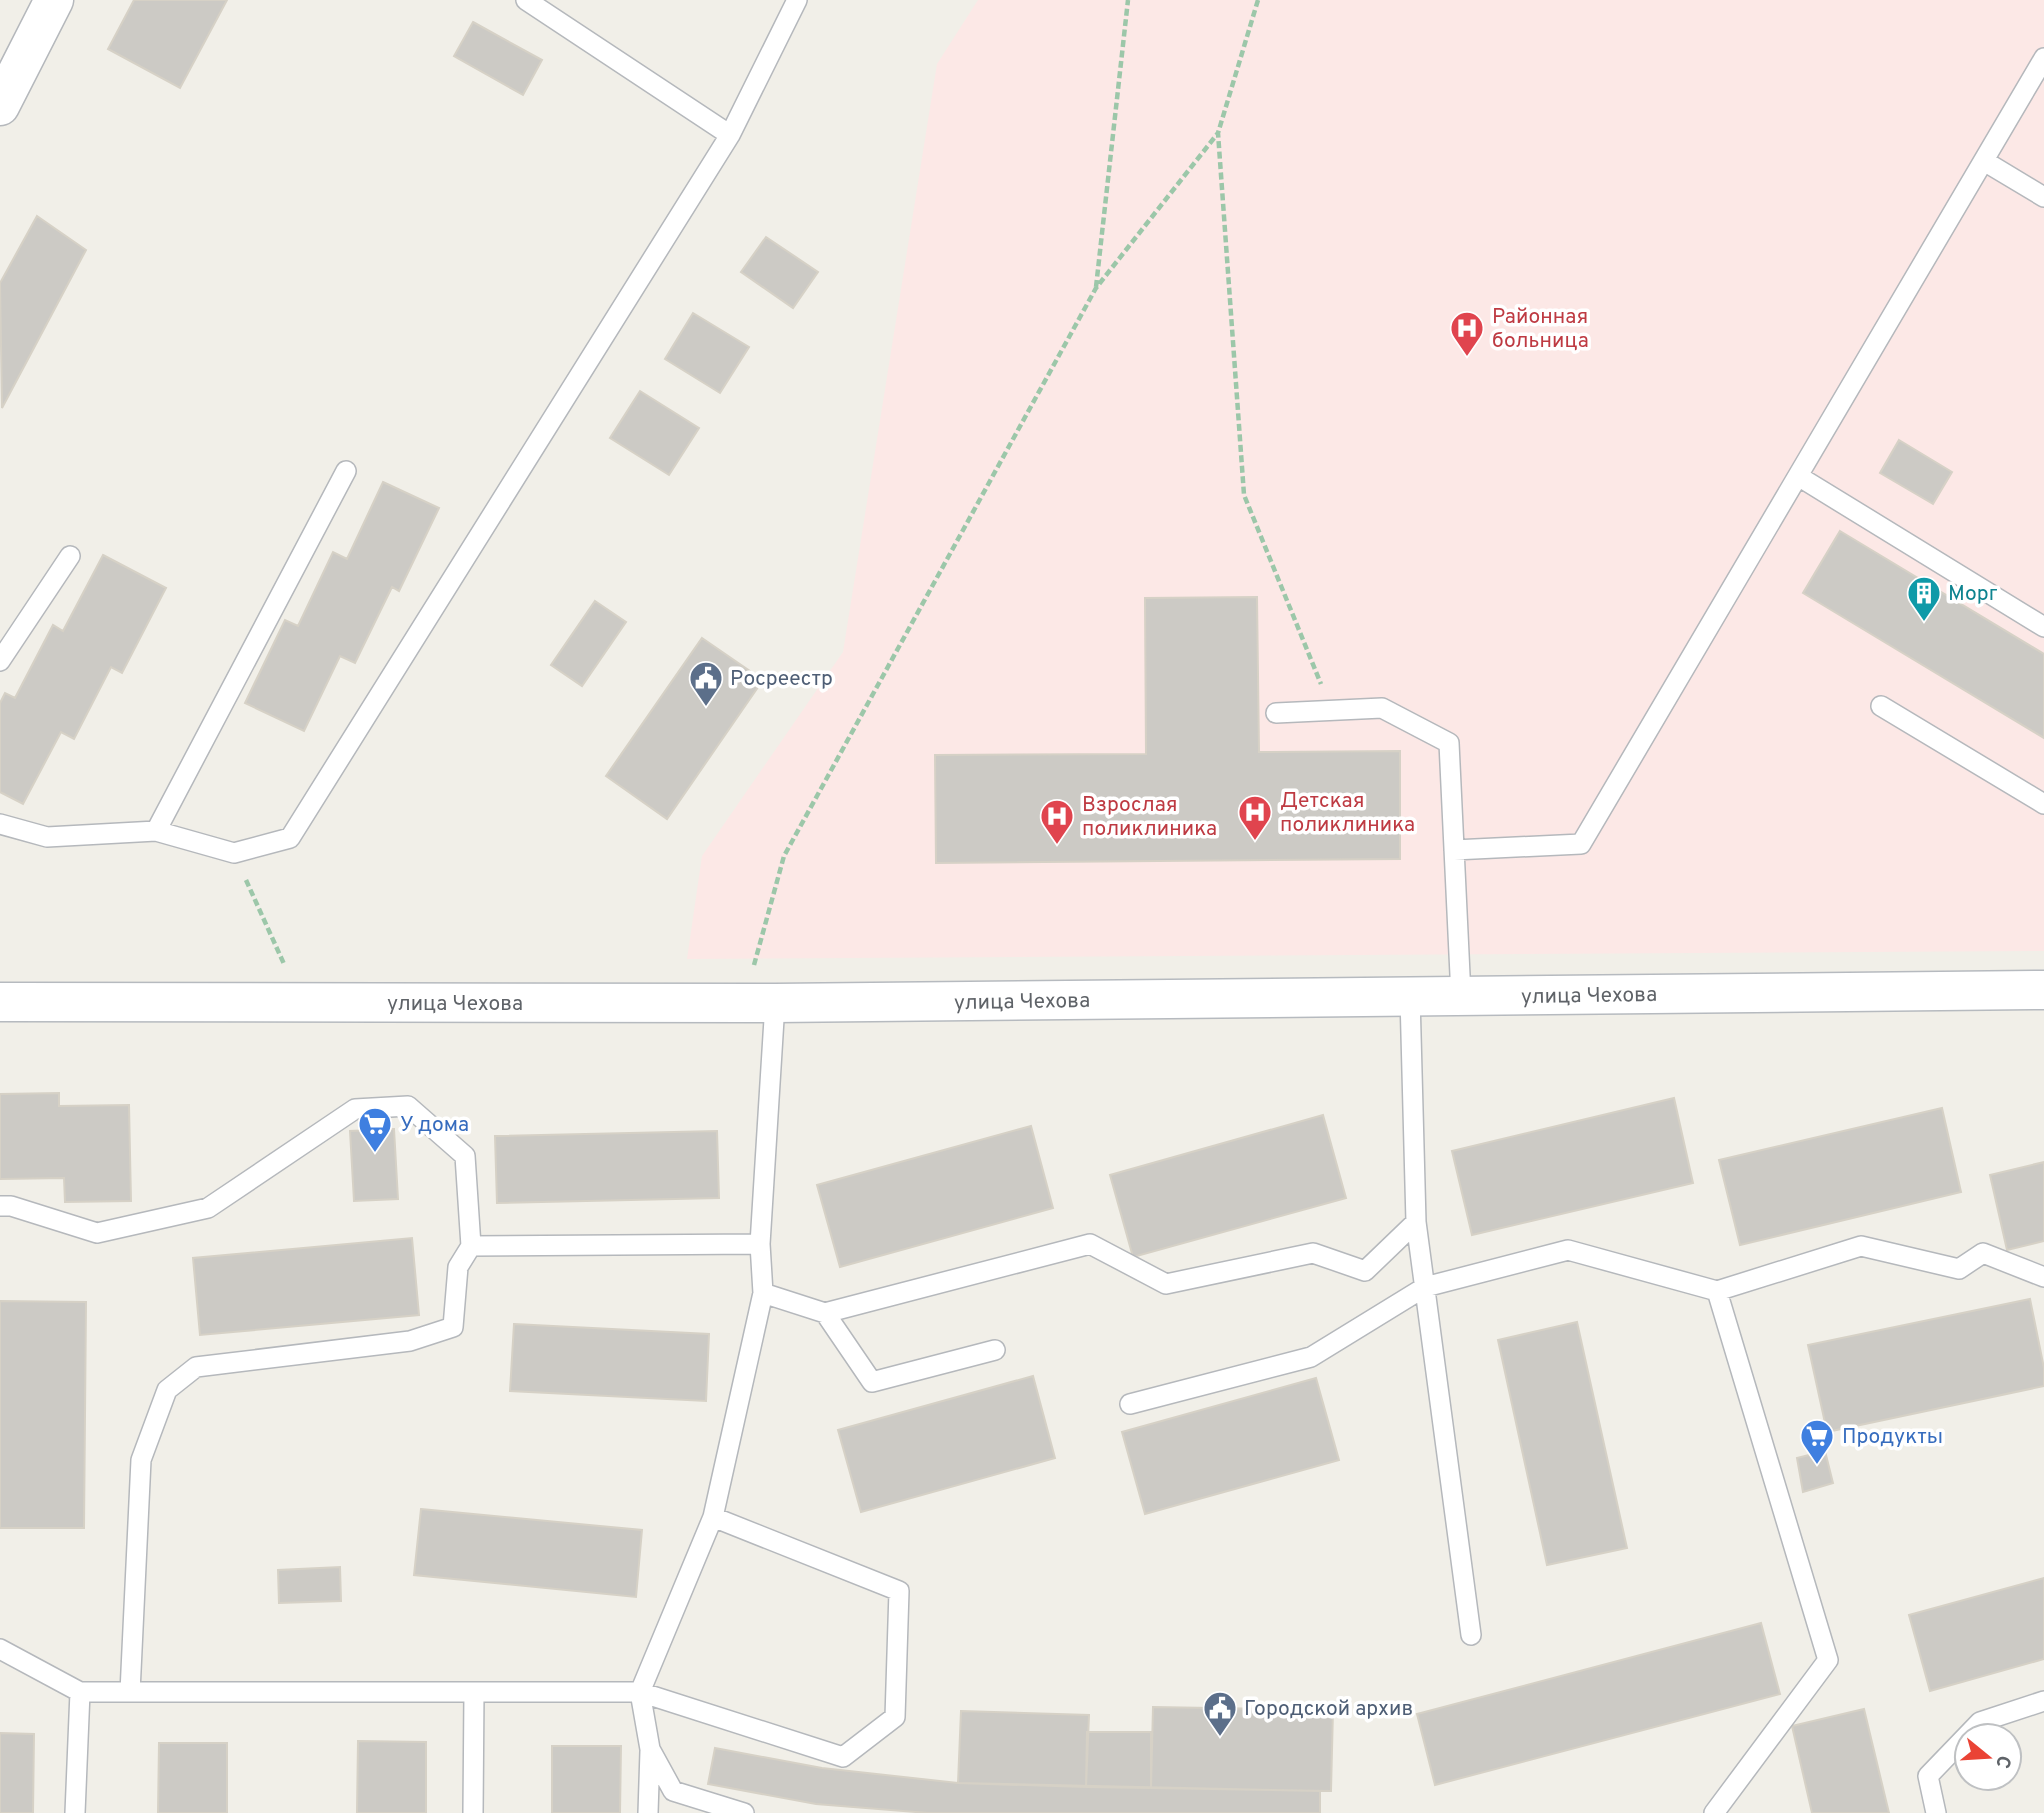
<svg xmlns="http://www.w3.org/2000/svg" width="2044" height="1813" viewBox="0 0 2044 1813" font-family="Overpass,sans-serif">
  <style>
    .medical { fill: #fce8e6 }
    .building { fill: #cccac5; stroke: #d6d1c6; stroke-width: 2 }
    .lines { fill: none; stroke-linecap: round; stroke-linejoin: round }
    .lane-casing { stroke: #b5b8bc; stroke-width: 22 }
    .street-casing { stroke: #b5b8bc; stroke-width: 41 }
    .secondary-casing { stroke: #b6babf; stroke-width: 41 }
    .path { stroke: #9cc7a9; stroke-width: 4.5; stroke-dasharray: 7 3.5; stroke-linecap: butt }
    .lane { stroke: #fff; stroke-width: 19 }
    .street { stroke: #fff; stroke-width: 38 }
    .secondary { stroke: #fff; stroke-width: 38 }
    .labels { text-anchor: middle; stroke-width: 7; stroke-linejoin: round; paint-order: stroke }
    .health-label { font-size: 21px; fill: #be3a42; stroke: #fff; text-anchor: start }
    .culture-label { font-size: 21px; fill: #0d838f; stroke: #fff; text-anchor: start }
    .service-label { font-size: 21px; fill: #4e5e75; stroke: #fff; text-anchor: start }
    .street-label { font-size: 21px; fill: #5f6368; stroke: #fff }
    .shop-label { font-size: 21px; fill: #366cbe; stroke: #fff; text-anchor: start }
  </style>
  <rect width="100%" height="100%" fill="#f1efe8"/>
  <path class="medical" d="M978 0H2044V951L687 959 702 856 843 652 937 64Z"/>
  <path class="building" d="M134 0H227L180 88 108 49Z
    M473 22 542 60 523 95 454 56Z
    M37 216 86 250 2 408 0 283Z
    M766 237 818 272 793 308 741 272Z
    M693 313 749 347 720 393 665 359Z
    M640 391 699 428 669 475 610 438Z
    M1899 440 1952 472 1933 504 1880 473Z
    M383 482 439 508 399 591 392 587 355 663 340 656 304 731 245 703 285 620 298 626 333 552 347 559Z
    M1840 531 2044 654V738L1803 593Z
    M103 555 166 588 122 673 111 667 74 739 61 732 23 804 0 792V703L5 693 15 698 53 625 63 631Z
    M1257 597 1259 752 1400 751V859L936 863 935 755 1146 754 1145 598Z
    M595 601 626 622 582 686 551 665Z
    M702 638 763 680 667 819 606 776Z
    M59 1093V1106L129 1105 131 1201 65 1202 64 1178 0 1179V1094Z
    M1674 1098 1693 1183 1472 1235 1452 1151Z
    M1942 1108 1961 1192 1740 1245 1719 1160Z
    M1323 1115 1346 1198 1133 1257 1110 1175Z
    M1031 1126 1053 1208 840 1267 817 1185Z
    M394 1129 398 1199 354 1201 350 1131Z
    M717 1131 719 1198 497 1203 495 1136Z
    M2044 1162V1241L2007 1250 1990 1175Z
    M412 1238 419 1315 200 1335 193 1258Z
    M2030 1299 2044 1368V1386L1827 1432 1808 1345Z
    M0 1301 86 1302 84 1528H0Z
    M1577 1322 1627 1548 1547 1565 1498 1340Z
    M514 1324 709 1334 706 1401 510 1391Z
    M1033 1376 1055 1458 861 1512 838 1430Z
    M1316 1378 1339 1460 1145 1514 1122 1432Z
    M1825 1451 1833 1483 1803 1492 1797 1458Z
    M421 1509 642 1530 636 1597 414 1575Z
    M340 1567 341 1601 279 1603 278 1570Z
    M2044 1578V1659L1930 1691 1909 1615Z
    M1761 1623 1780 1694 1435 1785 1417 1714Z
    M1153 1707 1333 1710 1331 1791 1151 1788Z
    M1864 1709 1889 1813H1812L1792 1726Z
    M961 1711 1089 1715 1086 1787 958 1783Z
    M1087 1732H1151V1788L1086 1787Z
    M0 1733 34 1734 33 1813H0Z
    M358 1741 426 1742V1813H357Z
    M159 1743H227V1813H158Z
    M552 1746H621L620 1813H552Z
    M715 1748 822 1768 958 1783 1320 1791V1813H928L816 1804 708 1784Z"/>
  <g class="lines">
    <defs>
      <path id="lane" d="M526 0 730 135
        M1984 161 2044 197
        M1798 476 2044 627
        M0 661 70 556
        M1881 706 2044 804
        M1276 713 1382 708 1449 743 1461 996
        M0 824 47 837 156 831 234 853 290 838 730 135 797 0
        M156 831 346 471
        M1454 850 1581 844 2044 58
        M1410 997 1416 1222 1471 1635
        M0 1206H11L97 1233 208 1208 355 1109 408 1106 465 1156 471 1246 760 1244
        M763 1293 825 1313 1090 1244 1166 1284 1313 1253 1365 1271 1416 1222
        M825 1313 872 1382 995 1350
        M1130 1404 1311 1357 1425 1287 1568 1250 1717 1291 1861 1246 1959 1269 1983 1253 2044 1277
        M0 1649 80 1692H640L843 1757 895 1717 899 1591 713 1517
        M130 1692 141 1460 167 1390 196 1367 410 1341 453 1327 458 1267 471 1246
        M75 1813 80 1692
        M473 1813 474 1692
        M648 1813 650 1751
        M744 1813 673 1791 650 1749 640 1692 713 1517 763 1293 760 1244 775 1003
        M1714 1813 1828 1660 1717 1291
        M1936 1813 1928 1776 1980 1722 2044 1701"/>
      <path id="street" d="M0 106 54 0"/>
      <path id="secondary" d="M0 1002 775 1003 2044 990"/>
    </defs>
    <use href="#lane" class="lane-casing"/>
    <use href="#street" class="street-casing"/>
    <use href="#secondary" class="secondary-casing"/>
    <path class="path" d="M1258 0 1218 133 1244 495 1321 684
      M1096 287 1128 0
      M246 880 284 964
      M754 965 784 856 1096 288 1218 133"/>
    <use href="#lane" class="lane"/>
    <use href="#street" class="street"/>
    <use href="#secondary" class="secondary"/>
  </g>
  <defs>
    <symbol id="hospital-pin" viewBox="-11 -11 22 30"><path d="M0 17L-7.5 6A9.5 9.5 0 1 1 7.5 6Z" fill="#e0444e" stroke="#fff"/><path d="M-5-5h3v3.5h4V-5h3V5h-3V1.5h-4V5h-3Z" fill="#fff"/></symbol>
    <symbol id="building-pin" viewBox="-11 -11 22 30"><path d="M0 17L-7.5 6A9.5 9.5 0 1 1 7.5 6Z" fill="#0f9aa8" stroke="#fff"/><path d="M-4-6H4V6H1V3H-1V6H-4ZM-2.5-4.3h1.7v1.8h-1.7ZM.8-4.3h1.7v1.8H.8ZM-2.5-1h1.7V.8h-1.7ZM.8-1h1.7V.8H.8Z" fill="#fff"/></symbol>
    <symbol id="civic-pin" viewBox="-11 -11 22 30"><path d="M0 17L-7.5 6A9.5 9.5 0 1 1 7.5 6Z" fill="#5c6f8a" stroke="#fff"/><path d="M-.6-6.5H3V-4.5H.6V-3L4-1V1h2V6H-6V1h2V-1L-.6-3ZM-1.2 2.5V6h2.4V2.5Z" fill="#fff"/></symbol>
    <symbol id="supermarket-pin" viewBox="-11 -11 22 30"><path d="M0 17L-7.5 6A9.5 9.5 0 1 1 7.5 6Z" fill="#3f7fe0" stroke="#fff"/><path d="M-6-5.5h2.5l.6 2H6L4.5 2H-2.5L-4.4-4H-6ZM-1.5 3.2a1.3 1.3 0 1 0 .1 0ZM3 3.2a1.3 1.3 0 1 0 .1 0Z" fill="#fff"/></symbol>
  </defs>
  <g fill-rule="evenodd">
    <use href="#hospital-pin" x="1448" y="309" width="38" height="52"/>
    <use href="#building-pin" x="1905" y="574" width="38" height="52"/>
    <use href="#civic-pin" x="687" y="659" width="38" height="52"/>
    <use href="#hospital-pin" x="1236" y="793" width="38" height="52"/>
    <use href="#hospital-pin" x="1038" y="797" width="38" height="52"/>
    <use href="#supermarket-pin" x="356" y="1105" width="38" height="52"/>
    <use href="#supermarket-pin" x="1798" y="1417" width="38" height="52"/>
    <use href="#civic-pin" x="1201" y="1689" width="38" height="52"/>
  </g>
  <g class="labels">
    <g class="health-label">
      <text x="1492" y="323">Районная<tspan x="1492" dy="24">больница</tspan></text>
      <text x="1280" y="807">Детская<tspan x="1280" dy="24">поликлиника</tspan></text>
      <text x="1082" y="811">Взрослая<tspan x="1082" dy="24">поликлиника</tspan></text>
    </g>
    <g class="culture-label">
      <text x="1948" y="600">Морг</text>
    </g>
    <g class="service-label">
      <text x="730" y="685">Росреестр</text>
      <text x="1244" y="1715">Городской архив</text>
    </g>
    <g class="street-label">
      <text transform="translate(1589 995) rotate(-1)" y="7">улица Чехова</text>
      <text transform="translate(1022 1001) rotate(-1)" y="7">улица Чехова</text>
      <text x="455" y="1010">улица Чехова</text>
    </g>
    <g class="shop-label">
      <text x="400" y="1131">У дома</text>
      <text x="1842" y="1443">Продукты</text>
    </g>
  </g>
  <g transform="translate(1988 1757) rotate(108)"><circle r="33" fill="#ffffff" stroke="#bfc1c3" stroke-width="2"/>
  <path d="M0-5L12 26L0 18L-12 26Z" fill="#ea4335"/>
  <text y="-10" font-size="19" font-weight="bold" text-anchor="middle" fill="#5f6368">С</text>
  </g>
</svg>
